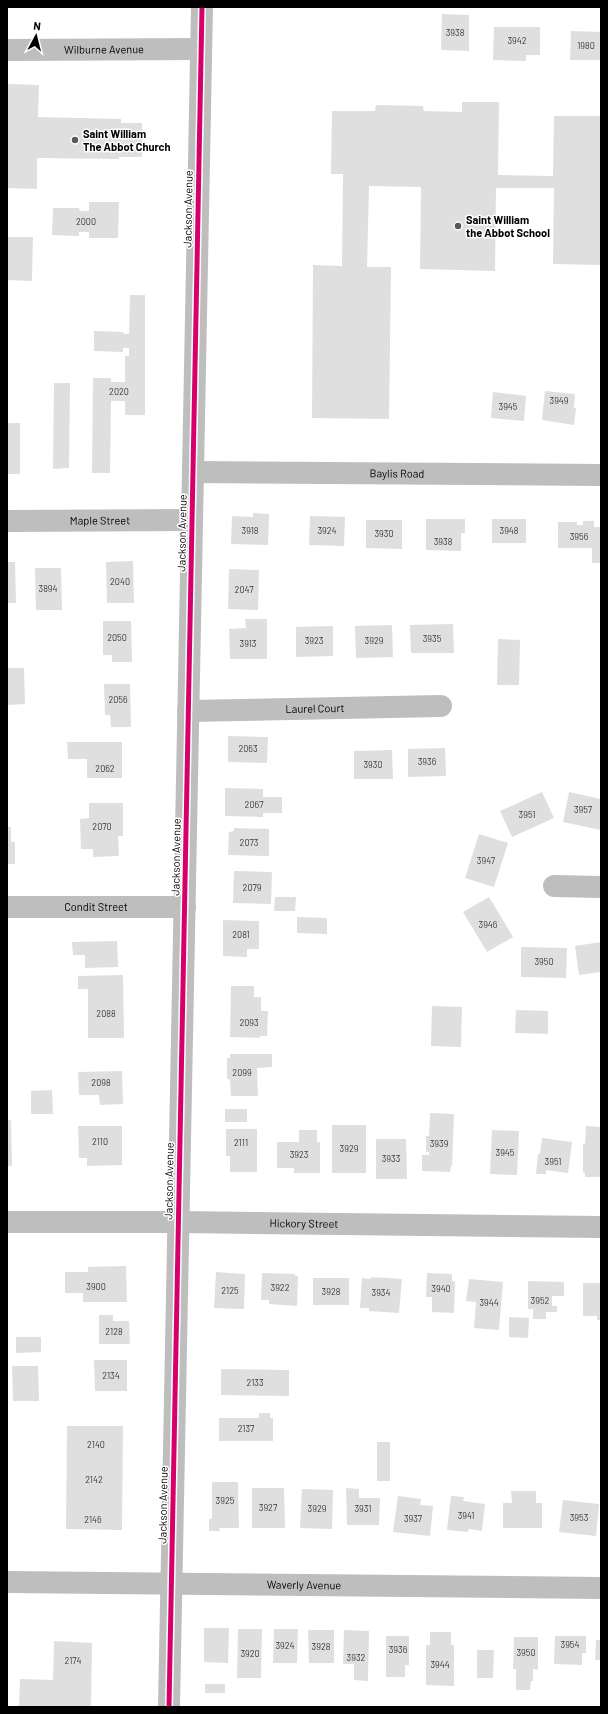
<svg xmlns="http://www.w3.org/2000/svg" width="608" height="1714" viewBox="0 0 608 1714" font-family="Barlow,sans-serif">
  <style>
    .building { fill: #dfdfdf }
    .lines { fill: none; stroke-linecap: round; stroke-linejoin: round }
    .minor { stroke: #bebebe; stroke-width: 22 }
    .cycleway-casing { stroke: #fff; stroke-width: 8 }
    .cycleway { stroke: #d6006c; stroke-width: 5 }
    .poi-dot { fill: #595959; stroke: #fff; stroke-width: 1.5 }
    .labels { text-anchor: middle; stroke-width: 3; stroke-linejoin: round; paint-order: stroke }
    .number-label { font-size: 9px; fill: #383838 }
    .street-label { font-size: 11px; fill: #000; stroke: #fff }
    .poi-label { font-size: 11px; font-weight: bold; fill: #000; stroke: #fff; text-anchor: start }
  </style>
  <rect width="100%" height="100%" fill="#fff"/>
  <path class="building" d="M442 14 469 15V51L441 50Z
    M494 27H540V55H526V61L493 60Z
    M571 31 601 32V60H570Z
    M7 84 39 85 38 117 121 119V123H142V157H119V159L37 158V189L7 188Z
    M462 102H499L498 175 553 176 554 116H601V265L553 264 554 188H496L495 271 420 269 421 187 369 186 367 267H391L389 419 312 418 313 265 342 266 343 174H331L332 111H375L376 105 423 106 424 111 462 112Z
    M89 202H119L118 238H89V232H79V236L52 235 53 208H79L80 211H89Z
    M7 237H33L32 281 7 280Z
    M130 295H145V415H125V401H111L110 473H92L93 378H111V382H125V356H129V348H123V352L94 351V331L124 332 123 334H129Z
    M54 383H70L69 468 53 469Z
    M545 391 575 394 574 408H576L574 425 542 420Z
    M493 392 526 396 524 421 491 418Z
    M7 423H20V474H7Z
    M253 513 269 514 268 545 231 544 232 516 253 517Z
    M310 516 345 517 344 546 309 545Z
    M426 519H465V533H461V551L426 550Z
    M492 519H526V543H492Z
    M366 520H402V549L366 548Z
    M583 521H594V527H601V563H592V548H558V522H577V525H583Z
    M133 561 134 603H107L106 562Z
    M7 562H15L16 603H7Z
    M35 568H61L62 610H36Z
    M229 569 259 570 258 610 228 609Z
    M245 619H267V659H230L229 629 246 628Z
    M103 621H131L132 662H112V655H103Z
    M453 624 454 653H411L410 625Z
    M392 625 393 657 356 658 355 626Z
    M333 626V656L296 657V627Z
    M498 639 520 640 519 685H497Z
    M7 668H24L25 704 7 705Z
    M104 684H130L131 727H111L110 715H105Z
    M228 736 268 737 267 763 228 762Z
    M67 742H122V778H87V759H68Z
    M445 748 446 776 408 777V749Z
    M392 750 393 779H354V751Z
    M225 788 263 789V797H282V813H263V817L225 816Z
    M542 792 554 818 512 837 500 811Z
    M569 792 601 799V830L563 822Z
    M89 803H123V836H118L119 856 93 857V849H81L80 819 89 818Z
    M7 827H11V842H15V864H7Z
    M234 828 269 829V856L228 855 229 832 234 831Z
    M479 834 508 843 494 887 465 878Z
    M234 871 272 872 271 904 233 903Z
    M275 897H296L295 911H274Z
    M489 897 513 937 487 952 463 912Z
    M297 917 327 918V934L297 933Z
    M223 920 259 921V949H247V957L223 956Z
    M117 941 118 967 85 968V955H73L72 942Z
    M601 942V972L579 975 575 946Z
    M521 947 567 948 566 978 521 977Z
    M123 975 124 1038H88V989H78V976Z
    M231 986H254V997H261V1011H268L267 1036H260V1038L230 1037Z
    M432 1006 462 1007 461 1047 431 1046Z
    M516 1010 548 1011V1034L515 1033Z
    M230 1054H272V1067L257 1068 258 1096H231L230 1079H227V1058H230Z
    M122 1071 123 1104 100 1105 99 1095H79L78 1072Z
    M52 1090 53 1114H31V1091Z
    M225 1109H247V1122H225Z
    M430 1113 454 1114 452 1166H451L450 1172 422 1171V1155H429V1152H426V1136H429Z
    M7 1120H11L12 1166H7Z
    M332 1125H366V1173H332Z
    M78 1126H122V1165L87 1166V1158H79Z
    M586 1126 601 1127V1177H585V1173L583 1172V1144H585Z
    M226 1129H257V1172H230V1156H226Z
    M299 1130H317V1142H320V1173H294V1168H277V1142H299Z
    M492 1130 519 1131 517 1175 490 1174Z
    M542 1138 572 1142 568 1173 546 1170V1174H536L538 1154H540Z
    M376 1139H406L407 1179H376Z
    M126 1266 127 1302H83V1293H65V1272H88V1267Z
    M216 1272 245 1274 244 1309 214 1308Z
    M262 1273 295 1274V1276H298L297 1306 269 1304V1300H261Z
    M427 1273 452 1274V1281H455L454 1313 432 1312V1297H426Z
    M371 1277 402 1279 399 1313 369 1311V1308H360L362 1278 371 1279Z
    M313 1278H349V1305H313Z
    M469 1279 503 1282 499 1330 474 1328 476 1302 466 1301Z
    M528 1281 564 1282V1296H552V1306H557V1312H546V1319H533V1309H528Z
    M583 1283H601V1320H597V1316H583Z
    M99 1315H113V1321H129L130 1344H99Z
    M509 1317 529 1318 528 1338 509 1337Z
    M16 1337H41V1352L16 1353Z
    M94 1360H127V1391H95Z
    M12 1366H38L39 1401H13Z
    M221 1369 289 1370V1396L221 1395Z
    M259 1413H270V1418H273V1441H219V1418H259Z
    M67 1426H123L122 1530 66 1529Z
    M377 1442H390V1481H377Z
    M212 1482H238L239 1528H219L220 1531H209V1519H212Z
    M252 1488H284L285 1528H252Z
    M346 1488 359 1489V1498H380L379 1525H347Z
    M302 1489 333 1490 332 1529 300 1528Z
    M511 1491H536V1503H542V1528H503V1503H512Z
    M398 1496 421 1499 420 1505 433 1506 430 1536 393 1532Z
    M451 1496 464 1497 463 1501 485 1504 482 1531 469 1529 468 1532 447 1530Z
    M563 1500 599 1504 596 1536 559 1532Z
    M204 1628H229L228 1663 204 1662Z
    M238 1629H262L261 1678H237Z
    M274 1629H298L297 1663H273Z
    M308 1630H334V1663H309Z
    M344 1630 369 1631 368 1681 354 1680V1664H343Z
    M430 1632H451V1645H454V1686L426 1685V1645H430Z
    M386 1636H409V1665H405V1677H386Z
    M555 1636H586V1653H582V1665L554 1664Z
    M514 1637H538V1670L533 1669V1681H531L530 1690H516V1669H513Z
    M596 1640H601V1660H595Z
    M54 1641 92 1643 91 1707H19L20 1679 53 1680Z
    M477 1650H494L493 1678H477Z
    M205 1684H225V1693H205Z"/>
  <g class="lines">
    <g class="minor">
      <path id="s1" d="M7 50 201 49"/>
      <path id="s2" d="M193 472 601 475"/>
      <path id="s3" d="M7 521 192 520"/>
      <path id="s4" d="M188 711 441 706"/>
      <path d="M554 886 601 887"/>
      <path id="s5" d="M7 907H185"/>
      <path id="s6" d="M7 1222H179L601 1227"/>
      <path id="s7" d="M7 1582 601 1588"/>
      <path d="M169 1707 202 7"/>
    </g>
    <defs>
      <path id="cycleway" d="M169 1707 202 7"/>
    </defs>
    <use href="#cycleway" class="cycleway-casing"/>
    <use href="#cycleway" class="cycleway"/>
  </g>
  <g class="poi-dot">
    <circle cx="75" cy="140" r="4"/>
    <circle cx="458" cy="226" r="4"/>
  </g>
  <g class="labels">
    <g class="number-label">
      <text x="455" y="36">3938</text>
      <text x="517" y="44">3942</text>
      <text x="586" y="49">1980</text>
      <text x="86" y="225">2000</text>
      <text x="119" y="395">2020</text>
      <text x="559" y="404">3949</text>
      <text x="508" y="410">3945</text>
      <text x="250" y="534">3918</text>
      <text x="327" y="534">3924</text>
      <text x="509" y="534">3948</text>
      <text x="384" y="537">3930</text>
      <text x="579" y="540">3956</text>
      <text x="443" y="545">3938</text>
      <text x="120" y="585">2040</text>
      <text x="48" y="592">3894</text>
      <text x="244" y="593">2047</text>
      <text x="117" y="641">2050</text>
      <text x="432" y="642">3935</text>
      <text x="314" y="644">3923</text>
      <text x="374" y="644">3929</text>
      <text x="248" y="647">3913</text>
      <text x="118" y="703">2056</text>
      <text x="248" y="752">2063</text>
      <text x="427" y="765">3936</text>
      <text x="373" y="768">3930</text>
      <text x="105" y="772">2062</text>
      <text x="254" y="808">2067</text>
      <text x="583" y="813">3957</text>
      <text x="527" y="818">3951</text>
      <text x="102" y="830">2070</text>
      <text x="249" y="846">2073</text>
      <text x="486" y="864">3947</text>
      <text x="252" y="891">2079</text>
      <text x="488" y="928">3946</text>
      <text x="241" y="938">2081</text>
      <text x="544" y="965">3950</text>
      <text x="106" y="1017">2088</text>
      <text x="249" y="1026">2093</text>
      <text x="242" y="1076">2099</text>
      <text x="101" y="1086">2098</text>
      <text x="100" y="1145">2110</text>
      <text x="241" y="1146">2111</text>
      <text x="439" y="1147">3939</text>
      <text x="349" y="1152">3929</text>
      <text x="505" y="1156">3945</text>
      <text x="299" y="1158">3923</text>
      <text x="391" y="1162">3933</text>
      <text x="553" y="1165">3951</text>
      <text x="96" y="1290">3900</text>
      <text x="280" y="1291">3922</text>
      <text x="441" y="1292">3940</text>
      <text x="230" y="1294">2125</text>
      <text x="331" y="1295">3928</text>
      <text x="381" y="1296">3934</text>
      <text x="540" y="1304">3952</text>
      <text x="489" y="1306">3944</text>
      <text x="114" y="1335">2128</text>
      <text x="111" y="1379">2134</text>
      <text x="255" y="1386">2133</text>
      <text x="246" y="1432">2137</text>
      <text x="96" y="1448">2140</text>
      <text x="94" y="1483">2142</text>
      <text x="225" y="1504">3925</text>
      <text x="268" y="1511">3927</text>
      <text x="317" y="1512">3929</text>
      <text x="363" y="1512">3931</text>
      <text x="466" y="1519">3941</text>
      <text x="579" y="1521">3953</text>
      <text x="413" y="1522">3937</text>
      <text x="93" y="1523">2146</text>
      <text x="570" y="1648">3954</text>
      <text x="285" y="1649">3924</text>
      <text x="321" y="1650">3928</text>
      <text x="398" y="1653">3936</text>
      <text x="526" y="1656">3950</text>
      <text x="250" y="1657">3920</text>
      <text x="356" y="1661">3932</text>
      <text x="73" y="1664">2174</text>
      <text x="440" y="1668">3944</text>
    </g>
    <g class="street-label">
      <text dy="4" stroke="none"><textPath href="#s1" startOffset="97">Wilburne Avenue</textPath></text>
      <text transform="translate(188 209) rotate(-89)" y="4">Jackson Avenue</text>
      <text dy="4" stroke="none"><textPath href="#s2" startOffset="204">Baylis Road</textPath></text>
      <text dy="4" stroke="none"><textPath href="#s3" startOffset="93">Maple Street</textPath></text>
      <text transform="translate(182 533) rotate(-89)" y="4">Jackson Avenue</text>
      <text dy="4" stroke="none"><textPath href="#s4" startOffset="127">Laurel Court</textPath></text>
      <text transform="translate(176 857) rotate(-89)" y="4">Jackson Avenue</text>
      <text dy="4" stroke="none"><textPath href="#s5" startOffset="89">Condit Street</textPath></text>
      <text transform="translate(169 1181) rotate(-89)" y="4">Jackson Avenue</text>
      <text dy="4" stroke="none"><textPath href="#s6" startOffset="297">Hickory Street</textPath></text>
      <text transform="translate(163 1505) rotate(-89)" y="4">Jackson Avenue</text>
      <text dy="4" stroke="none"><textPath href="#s7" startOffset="297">Waverly Avenue</textPath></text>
    </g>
    <g class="poi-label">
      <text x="83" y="138">Saint William<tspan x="83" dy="13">The Abbot Church</tspan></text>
      <text x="466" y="224">Saint William<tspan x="466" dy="13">the Abbot School</tspan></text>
    </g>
  </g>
  <rect width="608" height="1714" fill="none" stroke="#000000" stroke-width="16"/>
  <g transform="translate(36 36) rotate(7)" stroke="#ffffff" stroke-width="3" paint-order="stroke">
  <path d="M0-3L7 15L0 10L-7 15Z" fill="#000000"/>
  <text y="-6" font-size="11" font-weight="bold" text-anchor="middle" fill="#000000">N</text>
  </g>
</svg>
